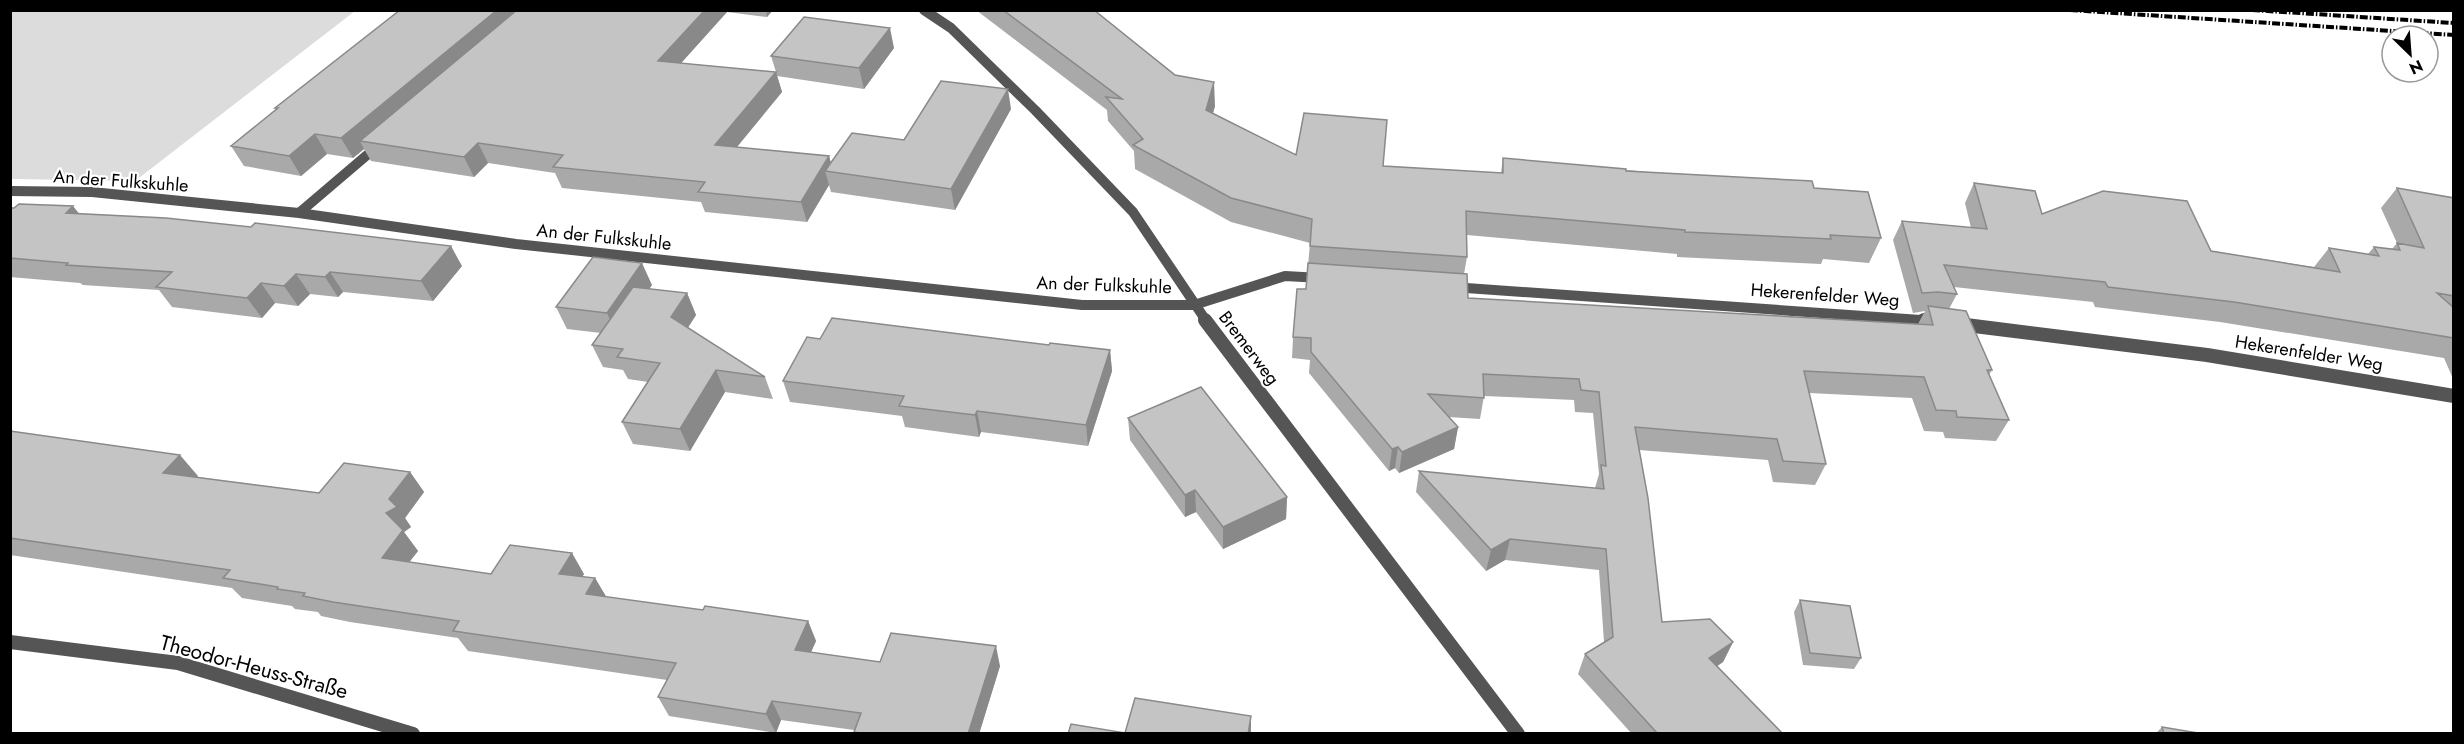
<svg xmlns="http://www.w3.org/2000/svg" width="2464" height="744" viewBox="0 0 2464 744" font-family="Jost,sans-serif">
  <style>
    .green { fill: #dcdcdc }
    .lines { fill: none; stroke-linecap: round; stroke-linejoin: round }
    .minor-far1 { stroke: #555; stroke-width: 10 }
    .minor { stroke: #555; stroke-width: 14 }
    .rail { stroke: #000; stroke-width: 4; stroke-dasharray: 8 2 1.5 2; stroke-linecap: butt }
    .wall { fill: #a9a9a9 }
    .shaded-wall { fill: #898989 }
    .building { fill: #c4c4c4; stroke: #898989; stroke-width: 1.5 }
    .labels { text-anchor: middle; stroke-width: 4.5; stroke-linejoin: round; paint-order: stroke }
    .street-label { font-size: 18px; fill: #000; stroke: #fff }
    .near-street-label { font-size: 21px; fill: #000; stroke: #fff }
  </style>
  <rect width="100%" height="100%" fill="#fff"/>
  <path class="green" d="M10 11 11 10 355 11 135 181 11 179Z"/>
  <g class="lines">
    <path class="minor-far1" d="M924 10 951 28 1035 110 1133 212 1207 322
      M10 191 92 192 299 213 516 244 1082 305H1194L1285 276 1321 278
      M299 213 380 144
      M1452 287 1935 321"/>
    <path class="minor" d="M1205 320 1518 734
      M1924 320 1935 321
      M1958 324 2207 355 2454 396
      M10 642 178 663 413 734"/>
    <path class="rail" d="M2070 10 2454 35
      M2252 10 2454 23"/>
  </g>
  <path class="wall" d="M400 10H773L767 17 727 12 681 63 776 72 771 56 894 48 864 89 777 76 782 92 737 147 829 156 831 163 904 140 1011 109 955 210 831 192 829 185 807 222 705 212 701 202 562 188 555 173 488 163 474 177 371 161 364 149 353 158 327 154 301 176 244 166 231 146 276 109 275 108Z
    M976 10H1094L1215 106 1213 113 1296 155 1383 166 1501 173 1503 158 1814 188 1881 238 1869 263 1823 259 1821 264 1677 257V254L1467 235V257L1464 274 1468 298 1918 324 1925 311 1913 313 1893 240 1902 221 1971 228 1965 203 1974 183 2042 214 2211 251 2314 267 2329 248 2368 254 2374 247 2392 249 2397 243 2381 208 2397 188 2454 198V381L2444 358 2220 322 2095 307 2093 302 1954 287 1957 294 1949 309 1992 370 1989 375 2009 420 1996 441 1945 438 1943 432 1924 431 1912 398 1809 393 1826 464 1815 485 1773 482 1768 460 1639 450 1662 622 1733 642 1723 662 1717 666 1783 734H1632L1578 674 1585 654 1604 642 1599 570 1505 560 1486 571 1416 492 1419 471 1595 488 1599 474 1593 413 1575 412 1574 400 1484 396 1480 419 1448 417 1458 427 1454 449 1399 473 1395 468 1389 471 1309 373 1310 360 1292 358 1293 337 1306 289 1310 243 1231 222 1135 169 1134 151 1108 121 1107 110Z
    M10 208 79 214 462 266 433 301 343 292 338 297 310 294 298 306 275 303 262 318 172 307 159 290 83 285 80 283 10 277Z
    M652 285 649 289 687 293 696 315 688 328 765 377 773 399 725 392 690 451 633 444 622 422 648 382 628 379 623 370 603 367 592 345 601 333 567 329 556 307Z
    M820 339 1049 345 1110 350 1112 371 1088 446 981 432 979 437 905 427 902 416 790 402 783 381Z
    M1128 418 1287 497 1286 519 1223 549 1196 512 1185 517 1130 440Z
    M10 431 198 476 197 477 319 493 410 472 424 492 405 518 411 527 404 532 418 551 409 562 491 574H584L582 577 595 578 606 597 703 610 808 621 816 641 811 652 880 662 1000 666 979 734H854V730L781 720 776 733 669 716 658 697 667 680 468 651 458 638 350 622 321 616 318 612 295 609 292 606 242 598 232 588 10 555Z
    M1800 600 1861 658 1854 669 1803 665 1794 612Z
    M2162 727 2204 734H2155Z"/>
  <path class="shaded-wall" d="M497 10H528L360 141 364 149 353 158 341 138Z
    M705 10H727V12L665 81 658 61Z
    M766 10H773L767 17Z
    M890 28 894 48 864 89 859 68Z
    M776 72 782 92 722 165 715 145Z
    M1214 82 1215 106 1207 134 1206 110Z
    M1008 89 1011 109 955 210 951 189Z
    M315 134 327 154 301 176 289 156Z
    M478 143 488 163 474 177 464 157Z
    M829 156 833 172 825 171 829 185 807 222 801 202Z
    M73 206 89 226 66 213Z
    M451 246 462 266 433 301 421 281Z
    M642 263 652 285 617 335 607 313Z
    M330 272 343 292 338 297 325 277Z
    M296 274 310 294 298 306 284 286Z
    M261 283 275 303 262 318 247 298Z
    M687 293 696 315 680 339 671 317Z
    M1110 350 1112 371 1088 446 1086 425Z
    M716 370 725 392 690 451 680 429Z
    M977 411 981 432 979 437 975 415Z
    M1458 427 1454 449 1399 473 1402 452Z
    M1398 447 1395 468 1389 471 1392 449Z
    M180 455 198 476 182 493 163 473Z
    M410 472 424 492 405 518 411 527 404 532 418 551 397 578 382 558 386 513 389 499Z
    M1195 490 1196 512 1185 517V495Z
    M1287 497 1286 519 1223 549V527Z
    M1510 539 1505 560 1486 571 1491 550Z
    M572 553 584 574 572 594 559 574Z
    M595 578 607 598 586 594Z
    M808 621 816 641 803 670 795 650Z
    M1733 642 1723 662 1700 678 1709 658Z
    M996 646 1000 666 979 734H968Z
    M772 701 781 720 776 733 766 714Z
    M1251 716V734H1248Z"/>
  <path class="building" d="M400 10H497L341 138 315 134 289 156 231 146 278 108H275Z
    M517 10H705L658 61 776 72 715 145 829 156 801 202 698 192 705 182 553 167 563 155 478 143 464 157 360 141Z
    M1003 10H1094L1175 75 1214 82 1206 110 1296 155 1304 113 1387 120 1383 166 1503 173V158L1626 169V171L1812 181 1814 188 1868 192 1881 238 1830 235 1831 239 1685 232V230L1466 211 1467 257 1310 246 1312 219 1231 198 1133 145 1143 139 1106 97 1122 99Z
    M804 17 890 28 859 68 771 56Z
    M941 81 1008 89 951 189 825 171 852 133 904 140Z
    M1974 183 2035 191 2042 214 2103 191 2187 201 2211 251 2340 272 2329 248 2379 256 2374 247 2400 250 2397 243 2424 248 2397 188 2454 198V296L2437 293 2454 308V338L2234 302 2108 287 2105 282 1944 265 1957 294 1938 292 1922 293 1902 221 1987 229Z
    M19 204 73 206 66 213 166 218 251 227 255 223 451 246 421 281 330 272 325 277 296 274 284 286 261 283 247 298 156 287 172 272 66 265 68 263 10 258V208H14Z
    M593 257 642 263 607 313 556 307Z
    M1308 263 1467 274 1468 298 1933 325 1928 306 1966 311 1992 370H1987L2009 420 1957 417 1956 411 1936 410 1924 377 1804 371 1826 464 1783 461 1777 439 1635 427 1648 498 1662 622 1710 619 1733 642 1709 658 1783 734H1658L1585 654 1613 637 1606 549 1510 539 1491 550 1419 471 1604 489 1601 465 1606 466 1599 392 1581 390 1579 379 1483 374 1484 398 1428 394 1458 427 1402 452 1398 447 1392 449 1311 352V338L1293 337 1297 289H1306Z
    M633 287 687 293 671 317 765 377 716 370 680 429 622 422 660 363 617 357 623 349 592 345Z
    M832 318 1049 345 1050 343 1110 350 1086 425 977 411 975 415 899 406 904 396 783 381 807 337 820 339Z
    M1201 387 1287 497 1223 527 1195 490 1185 495 1128 418Z
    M10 431 180 455 163 473 319 493 344 463 410 472 389 499 397 507 386 513 403 530 382 558 491 574 510 545 572 553 559 574 595 578 586 594 703 610 705 606 808 621 795 650 880 662 891 633 996 646 968 734H865L854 732 861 713 772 701 766 714 658 697 676 663 453 631 459 621 333 602 303 596 305 593 277 589 278 587 223 578 230 570 10 538Z
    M1800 600 1850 606 1861 658 1810 653Z
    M1135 698 1251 716 1248 734H1068L1071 724 1125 733Z
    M2162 727 2204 734H2164Z"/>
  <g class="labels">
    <g class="street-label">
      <text transform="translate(121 181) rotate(4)" y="6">An der Fulkskuhle</text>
      <text transform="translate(604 237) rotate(6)" y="6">An der Fulkskuhle</text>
      <text transform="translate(1104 285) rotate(2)" y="6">An der Fulkskuhle</text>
      <text transform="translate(1825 295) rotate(4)" y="6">Hekerenfelder Weg</text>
      <text transform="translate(1249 348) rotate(53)" y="6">Bremerweg</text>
      <text transform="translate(2309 353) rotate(9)" y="6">Hekerenfelder Weg</text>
    </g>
    <g class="near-street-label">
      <text transform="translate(254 667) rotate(15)" y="7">Theodor-Heuss-Straße</text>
    </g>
  </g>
  <rect width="2464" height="744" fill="none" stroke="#000000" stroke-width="24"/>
  <g transform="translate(2410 54) rotate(155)"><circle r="28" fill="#ffffff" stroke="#999999" stroke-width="1.5"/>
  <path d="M0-4.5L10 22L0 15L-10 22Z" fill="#000000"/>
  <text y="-9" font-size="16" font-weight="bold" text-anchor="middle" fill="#000000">N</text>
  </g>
</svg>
